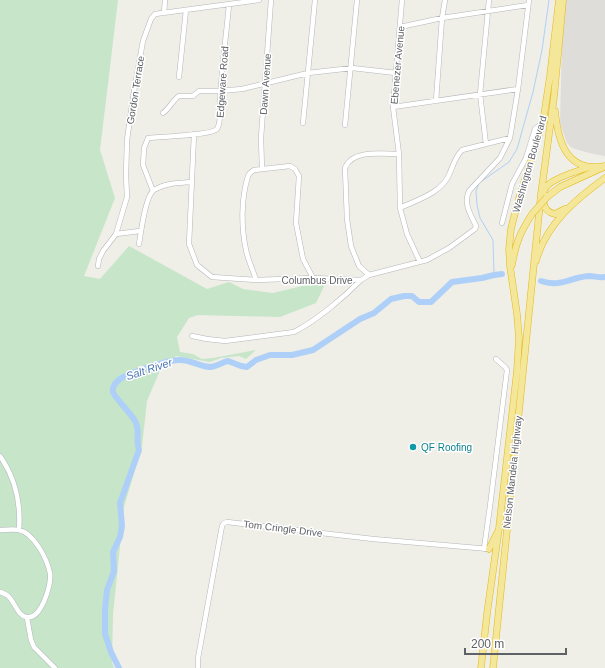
<svg xmlns="http://www.w3.org/2000/svg" width="605" height="668" viewBox="0 0 605 668" font-family="Arial,sans-serif">
  <style>
    .industrial { fill: #deddd9 }
    .green { fill: #c6e5c9 }
    .lines { fill: none; stroke-linecap: round; stroke-linejoin: round }
    .stream { stroke: #aed0f8; stroke-width: 1 }
    .river { stroke: #aed0f8; stroke-width: 6 }
    .minor-casing { stroke: #b4b6ba; stroke-width: 5.5 }
    .highway-casing { stroke: #e4b812; stroke-width: 7 }
    .minor { stroke: #fff; stroke-width: 4.5 }
    .highway { stroke: #f5e799; stroke-width: 6 }
    .highway-bridge-casing { stroke: #e4b812; stroke-width: 7; stroke-linecap: butt }
    .highway-bridge { stroke: #f5e799; stroke-width: 6 }
    .culture-dot { fill: #0f9aa8; stroke: #fff; stroke-width: 1.5 }
    .labels { text-anchor: middle; stroke-width: 3; stroke-linejoin: round; paint-order: stroke }
    .street-label { font-size: 10px; fill: #5e6166; stroke: #fff }
    .culture-label { font-size: 10px; fill: #0d838f; stroke: #fff; text-anchor: start }
    .water-label { font-size: 11px; font-style: italic; fill: #4e75b2; stroke: #fff }
  </style>
  <rect width="100%" height="100%" fill="#efeee7"/>
  <path class="industrial" d="M563 0H605V156L589 153 572 148 567 143 560 123Z"/>
  <path class="green" d="M0 0H118L100 150 115 198 84 276 100 279 129 246 207 289 229 282 243 289 273 293 327 280 316 303 280 317 198 315 189 318 177 337 180 352 193 354 202 359 213 358 256 350 246 359 239 356 221 358 210 362 176 356 161 368 147 401 142 446 124 507 113 614 112 662 114 668H0Z"/>
  <g class="lines">
    <path class="stream" d="M482 181 509 162 517 149 533 92 542 50 549 0
      M479 183 476 191 477 205 480 218 493 240 494 275"/>
    <path class="river" d="M541 281C560 288 571 277 589 276 594 276 599 278 605 277
      M119 668 111 652 105 634V609L107 590 114 571 113 552 120 537 122 526 120 503 139 450C135 440 141 431 135 421 131 413 114 397 113 392 112 386 116 382 120 379 128 373 168 360 178 360 190 359 200 367 211 367 217 366 223 362 228 361L241 366 247 367 256 360 270 355H292L313 350 360 319 374 313 391 299 404 296H412L419 302H431L452 282 482 278 494 275 502 274"/>
    <defs>
      <path id="minor" d="M402 0 393 107 399 154 400 208 407 234 420 262
        M164 13 165 0
        M400 27 442 18 528 5
        M179 77 186 10
        M436 101 442 18 445 0
        M393 107 518 89
        M163 113C170 108 172 101 179 96H193L199 91H220L242 89 308 73 352 68 396 73
        M303 123 315 0
        M345 125 357 0
        M194 134 189 244 197 265 212 277 256 280 313 278 361 280 369 275 427 260 449 248 475 229 476 226C471 215 463 204 469 191L500 158 510 138 518 89 529 0
        M486 144 480 94 489 0
        M262 169 261 138 271 0
        M153 191 143 165 144 148 148 138C159 137 212 135 217 129 221 123 220 111 220 105 221 71 226 38 229 5
        M400 208C417 200 441 193 449 175 453 166 455 157 462 150L510 138
        M502 223 512 184 526 158 535 129 543 122
        M116 234 140 231
        M139 244C141 233 145 196 154 190 165 183 179 183 191 182
        M98 266 99 259 103 251 116 234 127 197 126 175 127 140 134 91 143 41 151 19 155 14 259 0
        M369 275 359 266 351 246 347 219 345 168C352 149 383 154 399 154
        M256 280C253 270 248 260 246 250 241 227 241 199 248 176L250 173 254 170 290 166 295 169 299 176 296 223 303 259 313 278
        M192 336 207 339 225 341 294 332C316 321 343 298 361 280
        M0 456C16 479 21 503 19 530
        M0 530C6 530 13 529 19 530 34 533 47 559 50 573 52 584 41 621 26 617 17 615 15 602 8 596 6 594 3 593 0 592
        M484 549 490 506 507 370 505 367 496 359
        M27 618 31 640 34 647 55 668
        M198 668V658L222 526 224 523 227 522 373 539 489 549"/>
      <path id="highway" d="M555 111C558 141 566 173 605 166
        M547 197 560 187 604 167
        M565 209 555 214C549 213 545 209 544 204 543 198 542 190 547 186 554 178 580 170 590 167
        M536 261C546 224 576 199 605 178
        M512 265C516 242 520 233 532 214
        M489 549 497 533
        M481 668 487 614 499 528 517 371 519 338 517 314 510 266 509 249 511 229 517 205 543 122 550 76 559 0
        M493 668 541 194 554 97 563 0"/>
    </defs>
    <use href="#minor" class="minor-casing"/>
    <use href="#highway" class="highway-casing"/>
    <use href="#minor" class="minor"/>
    <use href="#highway" class="highway"/>
    <defs>
      <path id="highway-bridge" d="M532 214 547 197"/>
    </defs>
    <use href="#highway-bridge" class="highway-bridge-casing"/>
    <use href="#highway-bridge" class="highway-bridge"/>
  </g>
  <circle class="culture-dot" cx="413" cy="447" r="4"/>
  <g class="labels">
    <g class="street-label">
      <text transform="translate(397 65) rotate(-85)" y="4">Ebenezer Avenue</text>
      <text transform="translate(222 82) rotate(-86)" y="4">Edgeware Road</text>
      <text transform="translate(265 84) rotate(-86)" y="4">Dawn Avenue</text>
      <text transform="translate(135 90) rotate(-81)" y="4">Gordon Terrace</text>
      <text transform="translate(529 164) rotate(-74)" y="4">Washington Boulevard</text>
      <text x="317" y="284">Columbus Drive</text>
      <text transform="translate(512 472) rotate(-84)" y="4">Nelson Mandela Highway</text>
      <text transform="translate(283 528) rotate(7)" y="4">Tom Cringle Drive</text>
    </g>
    <g class="culture-label">
      <text x="421" y="451">QF Roofing</text>
    </g>
    <g class="water-label">
      <text transform="translate(149 369) rotate(-18)" y="4">Salt River</text>
    </g>
  </g>
  <path d="M465 648v6h101v-6" fill="none" stroke="#5e6166" stroke-width="2"/>
  <text x="471" y="648" font-size="12" fill="#5e6166" stroke="#ffffff" stroke-width="3" paint-order="stroke">200 m</text>
</svg>
